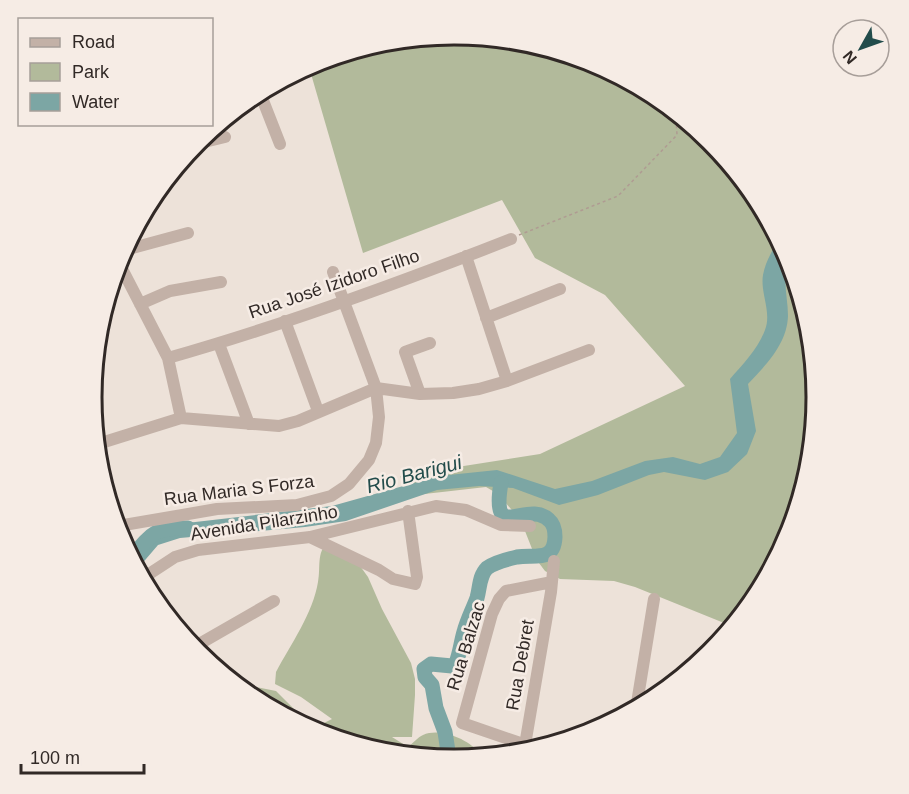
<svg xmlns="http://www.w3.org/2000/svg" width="909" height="794" viewBox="0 0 909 794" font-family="Arial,sans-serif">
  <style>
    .green { fill: #b2ba9b }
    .water { fill: #7ca6a4 }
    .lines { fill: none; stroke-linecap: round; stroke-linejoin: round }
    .river { stroke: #7ca6a4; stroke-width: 15 }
    .path { stroke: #af9b92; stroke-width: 1.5; stroke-dasharray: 3 3; stroke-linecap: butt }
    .minor { stroke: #c3b1a7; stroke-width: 12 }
    .labels { text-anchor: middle; stroke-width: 5; stroke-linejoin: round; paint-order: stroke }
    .street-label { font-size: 18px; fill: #312926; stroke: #f6ece5 }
    .water-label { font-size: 20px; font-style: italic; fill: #224c4b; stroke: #f6ece5 }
    .rim { fill: none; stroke: #312926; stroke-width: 3 }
  </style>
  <rect width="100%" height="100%" fill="#ede2d9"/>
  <path class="green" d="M455 35 594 62 711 141 790 259 817 397 789 536 729 625 635 587 614 581 560 579 545 571 536 559 525 531 517 516 498 494 486 487 407 496 400 476 540 454 685 386 605 295 535 258 502 200 363 253 309 67 316 62Z
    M328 541 355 559 368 577 382 609 411 663 415 679V695L412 737H392L408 747C412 744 418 737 423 735 441 727 470 740 480 754L454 759 315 732 251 689 256 687 276 691 304 719 324 723 332 719 301 697 275 684 276 672C291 644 313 613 318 582 321 566 316 554 328 541Z"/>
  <path class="water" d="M778 241 790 259C781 278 788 296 788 316 787 344 766 365 748 384L756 431 747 454 728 472 705 480 664 472 649 475 598 495 559 505 513 488 479 486 437 490 346 521 305 527 180 538 158 545 140 566 135 558 154 535 178 524 332 506 439 476 497 470 555 489 592 481 645 461 673 457 700 464 720 457 737 433 730 379C743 364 758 349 765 330 772 312 760 293 763 275 765 263 772 251 778 241Z"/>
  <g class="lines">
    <path class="river" d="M133 556C152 532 157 527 188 528
      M449 758 445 732 436 708 432 685 425 677 424 669 431 664 452 666 456 663C460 653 461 642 464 632 467 620 473 609 477 598 480 588 479 576 487 568 495 562 508 559 517 557 534 554 554 563 555 537 555 530 554 524 549 520 527 499 490 545 501 483"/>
    <path class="path" d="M519 235 618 196 677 135 676 117"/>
    <path class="minor" d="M262 98 280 144
      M196 144 225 137
      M125 250 188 233
      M466 256 507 381
      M119 263 168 358 181 418
      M140 304 170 291 221 282
      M486 318 560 289
      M285 321 318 411
      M219 344 249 424
      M168 358C285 325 399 283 511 239
      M420 394 405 352 430 343
      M101 443 181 418 279 426 298 421 376 388 420 394 453 393 479 389 507 381 589 350
      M118 526 217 509 297 505 331 496 349 484 369 460 376 443 379 417 376 388 333 272
      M310 537 379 570 393 579 415 584 417 577 408 511
      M146 576 175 557 198 550 310 537 436 506 466 510 501 525 530 526
      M194 647 274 601
      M637 703 654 599
      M525 745 551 592 554 561
      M526 745 462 723 492 614 499 599 506 591 552 582"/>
  </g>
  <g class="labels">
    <g class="street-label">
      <text transform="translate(334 284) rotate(-19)" y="6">Rua José Izidoro Filho</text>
      <text transform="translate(239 490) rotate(-7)" y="6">Rua Maria S Forza</text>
      <text transform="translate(264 523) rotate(-9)" y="6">Avenida Pilarzinho</text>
      <text transform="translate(466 646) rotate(-73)" y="6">Rua Balzac</text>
      <text transform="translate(520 665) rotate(-80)" y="6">Rua Debret</text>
    </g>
    <g class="water-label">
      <text transform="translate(414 474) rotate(-15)" y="7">Rio Barigui</text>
    </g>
  </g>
  <path d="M0 0H909V794H0ZM102 397a352 352 0 1 1 704 0a352 352 0 1 1-704 0Z" fill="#f6ece5" fill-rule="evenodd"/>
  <path class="rim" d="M102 397a352 352 0 1 1 704 0a352 352 0 1 1-704 0Z"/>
  <rect x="18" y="18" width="195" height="108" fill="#f6ece5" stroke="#a79e99" stroke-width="1.5"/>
  <rect x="30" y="38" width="30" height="9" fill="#c3b1a7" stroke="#a79e99" stroke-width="1.5"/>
  <text x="72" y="48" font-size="18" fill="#312926">Road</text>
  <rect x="30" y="63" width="30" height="18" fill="#b2ba9b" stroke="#a79e99" stroke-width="1.5"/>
  <text x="72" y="78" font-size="18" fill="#312926">Park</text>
  <rect x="30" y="93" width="30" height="18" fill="#7ca6a4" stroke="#a79e99" stroke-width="1.5"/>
  <text x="72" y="108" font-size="18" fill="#312926">Water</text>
  <g transform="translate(861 48) rotate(230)"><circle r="28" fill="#f6ece5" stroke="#a79e99" stroke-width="1.5"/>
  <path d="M0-4.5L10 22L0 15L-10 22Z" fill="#224c4b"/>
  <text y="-9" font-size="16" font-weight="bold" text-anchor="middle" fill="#312926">N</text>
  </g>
  <path d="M21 764v9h123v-9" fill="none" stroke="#312926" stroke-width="3"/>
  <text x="30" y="764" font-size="18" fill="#312926" stroke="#f6ece5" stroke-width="4.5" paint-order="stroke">100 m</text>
</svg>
